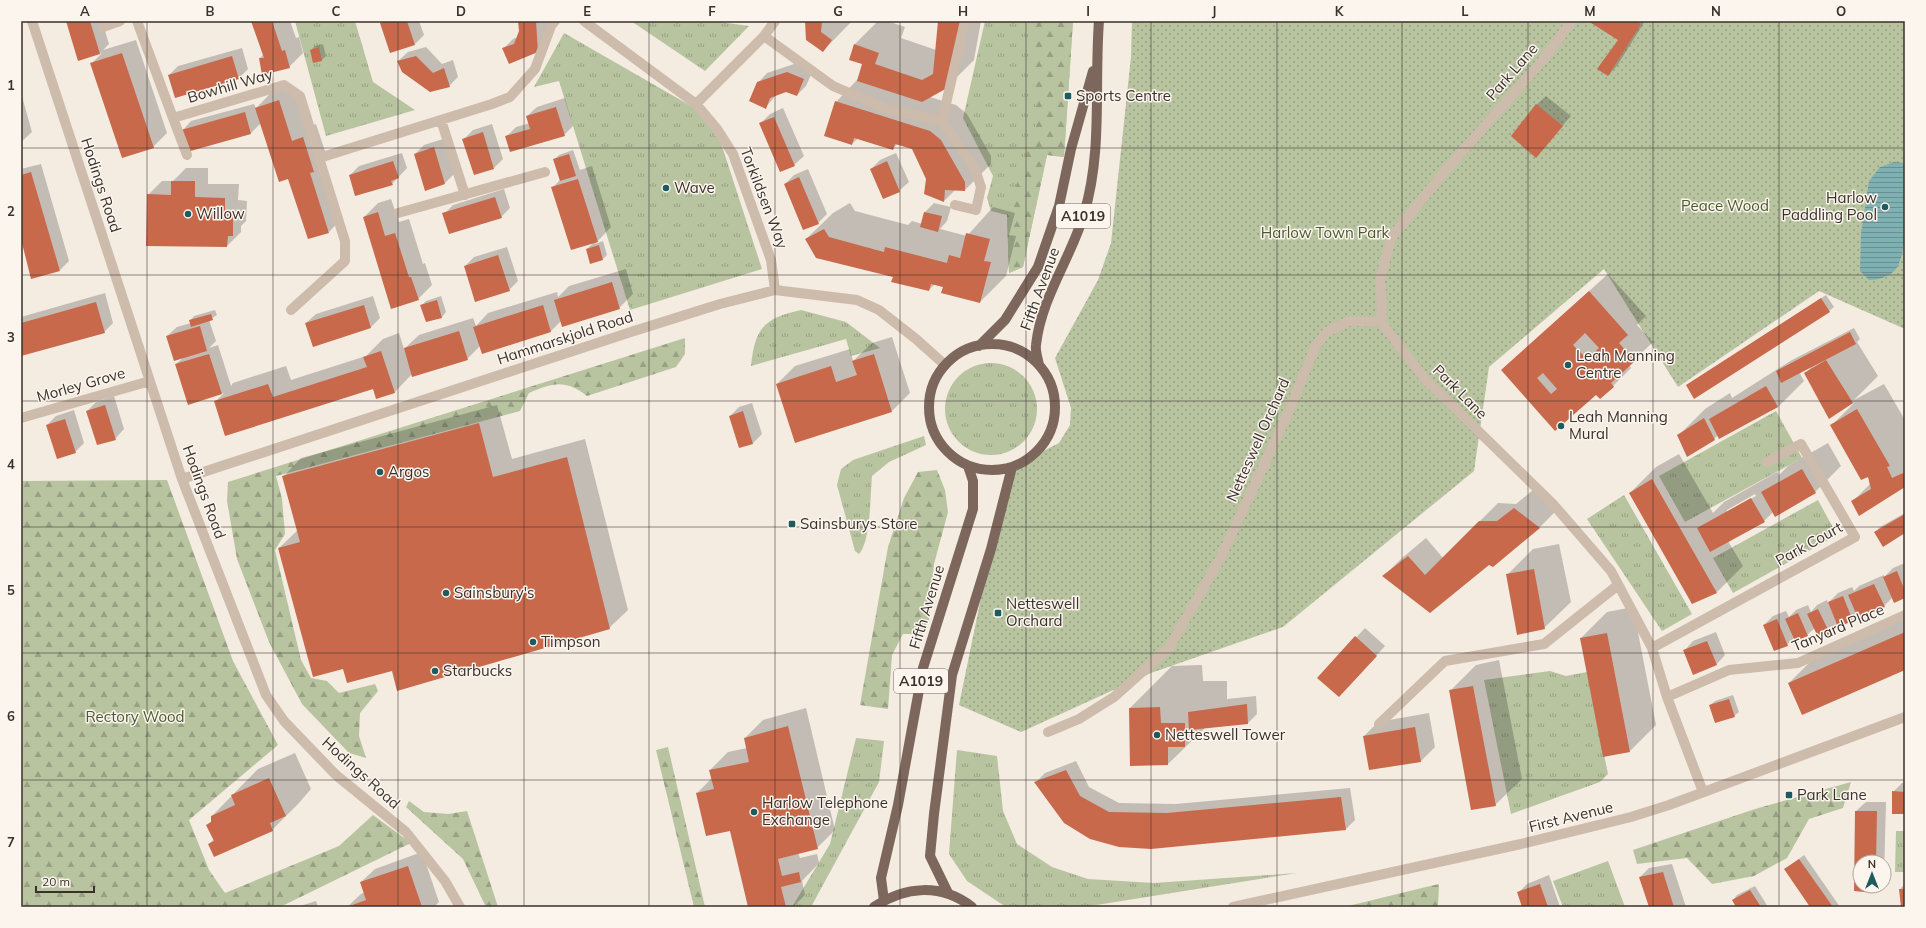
<svg xmlns="http://www.w3.org/2000/svg" width="1926" height="928" viewBox="0 0 1926 928" font-family="Mulish,sans-serif">
  <style>
    .grass { fill: url(#grass-tufts) }
    .forest { fill: url(#forest-firs) }
    .park { fill: url(#park-dots) }
    .water { fill: url(#water-rules) }
    .shadow { fill: #0003; fill-rule: evenodd }
    .building { fill: #c8694b; fill-rule: evenodd }
    .lines { fill: none; stroke-linecap: round; stroke-linejoin: round }
    .minor { stroke: #cdbbac; stroke-width: 10 }
    .tertiary { stroke: #cdbbac; stroke-width: 10 }
    .primary { stroke: #7d675c; stroke-width: 10 }
    .grid { fill: none; stroke: #3b302b; stroke-width: 1; stroke-opacity: 0.55 }
    .poi-dot { fill: #1f5a5e; stroke: #fbf5ee; stroke-width: 1.5 }
    .labels { text-anchor: middle; stroke-width: 3; stroke-linejoin: round; paint-order: stroke }
    .shield { fill: #fbf5ee; stroke: #756b66; stroke-width: 1 }
    .shield-label { font-size: 14px; font-weight: bold; fill: #3b302b }
    .street-label { font-size: 15px; fill: #3b302b; stroke: #fbf5ee }
    .poi-label { font-size: 15px; fill: #3b302b; stroke: #fbf5ee; text-anchor: start }
    .park-label { font-size: 15px; fill: #4a5a2e; stroke: #fbf5ee }
    .neatline { fill: none; stroke: #3b302b; stroke-width: 1.5 }
    .grid-label { font-size: 13px; text-anchor: middle; font-weight: bold; fill: #3b302b }
  </style>
  <defs>
    <pattern id="grass-tufts" width="24" height="20" patternUnits="userSpaceOnUse"><rect width="24" height="20" fill="#b8c4a0"/><path d="M3 7l-1-3M5 7V3M7 7l1-3M15 17l-1-3M17 17v-4M19 17l1-3" fill="none" stroke="#97a083"/></pattern>
    <pattern id="forest-firs" width="22" height="20" patternUnits="userSpaceOnUse"><rect width="22" height="20" fill="#b8c4a0"/><path d="M5 1l3.5 6h-7zM16 11l3.5 6h-7z" fill="#97a083"/></pattern>
    <pattern id="park-dots" width="8" height="8" patternUnits="userSpaceOnUse"><rect width="8" height="8" fill="#b8c4a0"/><path d="M2 2h.1M6 6h.1" fill="none" stroke="#97a083" stroke-width="1.8" stroke-linecap="round"/></pattern>
    <pattern id="water-rules" width="6" height="5" patternUnits="userSpaceOnUse"><rect width="6" height="5" fill="#7fb0b2"/><path d="M0 2.5h6" fill="none" stroke="#699091"/></pattern>
  </defs>
  <rect width="100%" height="100%" fill="#f4ebe1"/>
  <path class="grass" d="M295 21H355L373 82 415 110 326 136Z
    M631 21H713L749 26 705 71Z
    M985 21H1073L1064 157 1047 155 1023 267 1009 273 1007 215 991 211 987 198 993 176 963 118Z
    M564 33 698 110 721 143 762 269 630 310 559 81 534 87Z
    M801 310 846 322 880 348 851 356 846 339 751 366C755 328 764 318 801 310Z
    M945 409a46 46 0 1 1 92 0a46 46 0 1 1-92 0Z
    M1776 411 1802 458 1685 522 1659 476Z
    M924 436 926 445 889 462 872 476C870 496 871 541 859 554L855 551 837 485 841 469 853 460Z
    M1624 495 1692 614 1662 631 1587 519Z
    M1818 500 1837 535 1733 593 1713 558Z
    M1550 671 1566 676 1587 672 1608 774 1600 782 1511 814 1484 680Z
    M856 738 884 741 879 782 811 907H792L830 844Z
    M957 750 997 756 1003 811 1017 844 1052 867 1088 879 1154 883 1297 873 1084 907H1006L967 881 949 854Z
    M1896 831H1905V872H1895Z
    M1608 861 1625 907H1563L1553 881Z"/>
  <path class="forest" d="M1031 21H1073L1064 157 1047 155 1023 267 1009 273 1007 215 1036 123Z
    M685 338V354L676 367 587 396C565 379 552 383 529 393L520 411 276 476 282 499 285 534 275 550 301 660 311 678 327 681 339 693 375 684 378 691 360 713 359 736 366 758 349 753 302 704 269 642 237 559 227 501 228 482Z
    M937 470 945 490 948 512 934 564 929 620 921 634H903L892 655 888 709 860 705 888 547 904 498 918 472Z
    M167 480 233 661 278 745 189 820 209 870 225 893 339 846 373 815 411 843 280 907H21V481Z
    M668 747 705 907H694L656 750Z
    M1851 782 1843 808 1809 819 1787 858 1754 876 1712 884 1687 858 1637 864 1633 850 1755 809Z
    M409 801 424 812 448 814 467 811 498 907H486L463 859 406 807Z
    M1439 884 1438 907H1344L1426 887Z"/>
  <path class="park" d="M1132 21H1905V329L1819 291 1678 387 1604 269 1489 367 1474 471 1283 627 1151 673 1021 732 959 705 991 549 1012 467 1059 443 1070 425 1071 408 1055 358 1098 280 1111 243 1131 57Z"/>
  <path class="water" d="M1894 162 1905 163C1905 187 1910 253 1895 270 1888 277 1878 280 1869 280L1860 271 1861 234 1869 181 1880 167Z"/>
  <path class="shadow" d="M67 21H102L109 44 103 50 136 40 167 133 153 147 91 64 102 53 78 60Z
    M251 21H290L296 38 299 37 303 53 289 67 260 58 264 54Z
    M384 21H419L424 35 415 44 381 23Z
    M519 21H547V42L538 52 504 48 513 39 518 37 520 31Z
    M806 21H852L823 51Z
    M878 21H887L905 27 901 38 936 50 939 21H981L974 60 948 86 930 97 956 105 967 114 991 156V164L965 190H955L944 201 912 148 898 143 893 149 858 138 852 144 836 102 858 79 864 64 854 45Z
    M1645 21 1617 66 1608 75 1619 40 1589 21Z
    M323 44 326 56 322 60 314 62 311 50 315 46Z
    M426 47 442 64 453 60 458 77 449 86 398 61 408 52Z
    M242 48 248 69 239 78 169 75 178 66Z
    M797 63 813 70 806 86 797 95 786 91 777 94 766 107 758 83 767 73Z
    M292 87 306 128 316 124 327 157 324 161 342 218 329 232 289 178 261 123 251 133 182 131 191 121 254 104 256 108 270 94Z
    M21 93 32 132 21 142Z
    M1546 96 1571 116 1536 156V105Z
    M565 98 573 126 564 135 507 136 516 127 530 123 527 116 537 107Z
    M783 108 804 156 794 165 761 123 770 114Z
    M492 124 503 159 494 168 464 139 473 130Z
    M443 139 454 174 445 183 426 189 415 154 424 145Z
    M573 150 580 170 592 166 611 227 595 244 603 241 607 255 603 259 587 249 594 242 552 188 561 179 554 160 559 155Z
    M402 153 407 168 392 184 350 175 359 166Z
    M896 153 909 182 899 191 871 169 880 160Z
    M41 164 69 261 60 270 21 234V169Z
    M186 168H208V184H239L238 200 247 201 246 221 241 226V232L227 246 148 195 162 181H173Z
    M808 169 827 214 818 223 785 184 794 175Z
    M504 189 510 208 501 217 444 214 453 205Z
    M391 199 399 222 409 219 423 264 425 263 432 285 418 299 364 217 378 203Z
    M850 203 855 211 908 225 912 221 922 224 925 212 934 203 951 207 947 221 940 229 967 236 993 207 1015 213 1009 235 1016 236 1006 276 980 302 935 284 929 290 806 239 833 213Z
    M507 247 518 281 509 290 465 266 474 257Z
    M626 269 633 294 619 308 562 320 551 331 480 346 467 359 412 374 394 393 374 388 225 435 215 402 224 393 188 404 176 364 183 358 167 336 177 327 191 323 190 321 194 316 215 310 217 315 209 320 216 341 209 348 218 345 231 386 233 383 286 366 291 380 366 356 383 339 399 333 404 349 419 335 473 318 476 326 488 313 557 292 558 297 569 286Z
    M1608 274 1646 316 1637 325 1653 342 1629 365 1631 368 1613 386 1600 398 1596 393 1555 430 1502 370Z
    M105 293 113 323 104 332 21 355V317Z
    M1826 295 1834 307 1829 311 1687 386Z
    M373 296 380 318 371 327 313 346 306 323 316 314Z
    M441 296 446 312 442 317 422 305 426 301Z
    M1854 328 1860 339 1857 342 1878 376 1854 400 1884 384 1905 420V486L1853 501 1871 483 1869 476 1831 426 1855 402 1830 417 1805 374 1813 365 1799 372 1804 381 1778 407 1718 435 1714 439 1679 435 1705 409 1730 393 1732 398 1792 360Z
    M892 337 910 393 892 411 777 384 795 366 850 349 853 361 872 343Z
    M114 396 124 429 115 439 87 411 96 402Z
    M752 403 762 434 753 443 740 447 730 416 739 407Z
    M497 405 512 459 585 439 628 610 609 628 392 670 344 668 279 548 298 530 283 477 301 458Z
    M74 410 84 443 75 452 47 425 56 416Z
    M1828 443 1841 466 1815 492 1773 512 1764 521 1728 541 1743 566 1717 592 1692 603 1630 493 1656 467 1679 454 1713 513 1724 502 1777 472 1779 475 1788 466ZM1755 494 1756 496 1727 512V510Z
    M1533 490 1558 509 1540 527 1493 565 1489 563 1430 612 1384 576 1402 558 1426 538 1443 558 1498 503 1516 504Z
    M1905 513V532H1876L1880 527Z
    M1559 544 1571 602 1544 628 1507 575 1533 549Z
    M1905 563V597H1893L1884 606 1858 615 1853 620 1838 624 1829 633 1820 638 1815 628 1807 635 1795 637 1787 645 1764 625 1773 616 1786 611 1789 617 1796 610 1808 605 1811 612 1817 605 1827 600 1828 603 1838 593 1852 587 1854 591 1859 586 1884 575V577L1893 568Z
    M1633 607 1656 725 1630 751 1581 638 1607 612Z
    M1905 618V669L1789 683 1815 657Z
    M1365 628 1385 646 1348 687 1319 678Z
    M1716 632 1725 655 1716 665 1684 651 1693 641Z
    M1499 660 1522 779 1495 805 1450 691 1476 665Z
    M1202 665 1203 681H1227V699L1256 696 1257 714 1248 723 1205 728 1168 764 1130 708 1172 666Z
    M1733 695 1739 712 1734 716 1710 705 1715 701Z
    M806 708 835 830 817 848 798 853 800 858 817 854 819 863 802 881 805 895 793 907H749L731 829 697 793 712 778 710 770 728 752 747 748 745 738 763 720Z
    M1429 713 1435 747 1421 761 1364 736 1378 722Z
    M295 753 311 789 298 804 272 830 209 844 214 839 208 825 212 821V816L258 769Z
    M1076 761 1089 787 1119 803 1176 804 1350 788 1355 820 1346 829 1065 822 1036 782 1045 773Z
    M1902 783H1905V813L1893 792Z
    M1866 802H1886L1884 876V862H1860V886H1881L1875 892 1855 890 1856 811Z
    M422 852 439 902 434 907H347L361 894 365 892 361 882 375 869Z
    M1804 855 1840 907H1811L1786 869Z
    M1672 864 1686 907H1650L1640 877 1649 868Z
    M1549 875 1560 907H1523L1518 893 1527 884Z
    M1905 884V907H1902L1900 889Z
    M1755 886 1768 907H1737L1733 900 1737 895Z
    M316 901 318 907H297Z"/>
  <path class="building" d="M66 21H90L100 54 78 61Z
    M251 21H272L282 51 285 50 290 68 262 75 259 58H264Z
    M387 21H407L415 45 390 53 380 23Z
    M518 21H536L538 52 509 64 502 48 514 44 519 31Z
    M805 21H822L821 32 832 40 823 52 806 40Z
    M938 21H960L949 87 922 102 857 81 862 64 849 60 854 44 879 53 875 64 922 80 933 74Z
    M1588 21H1635L1641 24 1608 76 1597 69 1618 40Z
    M319 47 322 61 313 63 310 50Z
    M122 53 154 148 122 158 90 63Z
    M232 56 239 79 175 98 168 75Z
    M416 56 433 73 444 68 450 87 430 92 402 72 397 61Z
    M787 72 804 79 797 96 786 92 770 98 766 109 749 101 757 82Z
    M279 100 292 141 303 137 314 172 310 173 329 233 308 239 288 179 279 182 255 108Z
    M835 101 930 131 941 140 965 182V191L945 190 944 202 924 194 926 179 912 149 895 144 893 150 854 138 852 145 824 136Z
    M1536 104 1563 126 1536 158 1511 136Z
    M556 107 565 136 510 152 505 136 530 129 526 116Z
    M245 112 251 134 187 152 181 130Z
    M774 117 795 166 780 172 759 123Z
    M483 132 494 169 474 175 462 139Z
    M434 147 445 184 425 191 414 154Z
    M569 154 576 176 560 181 553 159Z
    M393 161 399 178 391 181 393 185 355 196 349 175Z
    M887 161 900 192 883 199 870 169Z
    M31 172 60 271 31 279 21 239V175Z
    M799 177 819 224 803 230 784 184Z
    M578 179 598 242 571 250 551 187Z
    M171 181H195V197L225 198V214H233V236H228L227 247 146 246 147 194 171 195Z
    M495 197 502 218 449 234 442 213Z
    M378 212 385 236 395 233 409 277H411L419 300 391 309 363 217Z
    M924 212 942 216 938 232 920 227Z
    M824 229 829 237 884 252 885 247 947 263 949 255 960 258 966 233 990 239 984 261 991 262 980 303 941 293 943 287 931 284 929 291 891 282 893 277 816 258 805 239Z
    M599 245 603 260 590 264 586 249Z
    M498 255 510 291 475 302 464 266Z
    M612 282 620 309 562 327 554 300Z
    M1589 291 1628 335 1619 343 1635 361 1611 383 1614 387 1600 399 1596 395 1555 431 1501 370ZM1585 333 1599 348 1587 359 1573 345ZM1543 373 1557 389 1551 394 1537 378Z
    M1821 298 1830 312 1694 399 1686 385Z
    M437 300 442 318 426 322 420 305Z
    M96 302 105 333 21 356V323Z
    M364 305 371 328 313 347 305 323Z
    M543 305 551 332 482 354 473 327Z
    M211 314 213 320 191 327 189 320Z
    M200 326 207 351 174 361 166 336Z
    M459 331 468 360 412 377 404 348Z
    M1850 332 1856 344 1781 383 1776 371Z
    M381 351 395 393 376 399 373 389 225 436 214 401 268 384 273 397 367 367 363 357Z
    M209 354 222 394 188 405 175 364Z
    M874 354 892 412 795 443 776 384 831 366 836 382 857 375 852 361Z
    M1826 360 1853 403 1829 419 1804 373Z
    M1766 386 1778 407 1719 439 1709 419Z
    M105 405 116 440 97 445 86 411Z
    M1857 409 1890 466 1887 467 1892 478 1903 473 1905 477V487L1859 516 1851 501 1871 489 1868 477 1861 480 1830 425Z
    M743 411 753 444 739 448 729 416Z
    M1704 418 1715 440 1687 457 1677 435Z
    M65 419 76 453 57 459 46 425Z
    M479 423 493 477 567 457 610 629 397 691 392 671 347 683 343 669 313 677 278 548 300 542 282 476Z
    M1802 469 1816 493 1775 517 1761 492Z
    M1652 479 1717 593 1692 604 1629 493Z
    M1751 498 1765 522 1710 552 1697 528Z
    M1514 508 1540 528 1493 567 1489 565 1430 613 1382 576 1408 556 1425 575 1479 521H1497Z
    M1905 514V533L1883 547 1874 532Z
    M1534 569 1545 629 1517 635 1506 574Z
    M1897 571 1905 591V598L1894 603 1883 577Z
    M1874 584 1885 607 1858 618 1848 595Z
    M1843 596 1853 621 1838 627 1828 602Z
    M1818 609 1830 634 1819 639 1807 614Z
    M1798 613 1808 636 1795 641 1785 619Z
    M1777 619 1788 646 1774 651 1763 625Z
    M1905 632V670L1802 715 1788 683Z
    M1607 633 1630 752 1603 757 1580 638Z
    M1355 636 1377 656 1339 697 1317 678Z
    M1707 641 1717 665 1693 675 1683 650Z
    M1473 686 1496 806 1471 810 1449 690Z
    M1729 699 1735 717 1715 723 1709 705Z
    M1247 704 1248 724 1189 730 1188 712Z
    M1160 707 1161 723H1185V747H1168V765L1130 766 1129 708Z
    M788 726 818 849 778 859 782 876 799 872 801 882 781 887 786 907H748L730 831 706 836 696 793 714 789 709 770 749 762 744 738Z
    M1415 727 1421 762 1369 770 1363 736Z
    M1066 770 1080 796 1109 812 1167 813 1341 797 1346 830 1151 849 1119 847 1090 839 1064 823 1034 782Z
    M269 778 286 816 270 823 273 831 214 857 208 844 214 841 206 825 211 822V816L235 805 231 795Z
    M1892 791 1905 792V814H1892Z
    M1855 811H1877L1876 862H1860V886H1875V893L1854 891Z
    M1799 859 1833 907H1810L1784 869Z
    M408 866 422 907H347L366 900 360 882Z
    M1663 872 1674 907H1649L1639 877Z
    M1540 884 1548 907H1522L1517 892Z
    M1899 889H1905V907H1901Z
    M1750 890 1761 907H1736L1732 900Z"/>
  <g class="lines">
    <path class="minor" d="M32 21 182 479 266 695 284 721 336 775 406 832 445 881 460 907
      M137 21 173 118
      M584 21 696 104 717 129 733 154 771 260 775 290
      M1572 21 1542 61 1440 177 1391 238 1380 280 1382 305 1381 322 1425 379 1553 504 1611 571 1652 648 1667 697 1703 792
      M103 27 120 21
      M764 36 833 86 887 109 942 121 965 21
      M696 104 764 36 775 21
      M441 120 465 195
      M942 121 975 169 981 187 976 210 955 205
      M187 155 173 118 284 85 300 96 319 158 492 104 510 97 535 69 551 26 555 21
      M398 213 545 172
      M291 310 345 261V241L319 158
      M21 418 150 381
      M182 479 634 331 720 304 775 290 857 300 879 310 916 339 945 365
      M1652 648 1855 537 1801 444 1767 462
      M1667 697 1729 670 1798 663 1905 615
      M1379 724 1445 661 1544 644 1618 585
      M1048 732 1079 719 1114 697 1169 648 1221 557 1288 413 1315 347 1327 332 1349 321 1381 322"/>
    <path class="tertiary" d="M1233 907 1521 844 1631 817 1669 805 1905 717"/>
    <path class="primary" d="M929 407a63 63 0 1 1 126 0a63 63 0 1 1-126 0Z
      M979 346 1005 320 1038 267 1059 206 1071 149 1093 71
      M1039 365C1038 359 1035 351 1036 345 1041 298 1071 258 1084 214 1103 151 1094 85 1099 21
      M948 893 930 856 934 814 952 675 991 549 1012 467
      M884 901 881 878 898 805 923 668 973 509V481L968 466
      M874 907C905 886 941 883 972 907"/>
  </g>
  <path class="grid" d="M147 21V907M273 21V907M398 21V907M524 21V907M649 21V907M775 21V907M900 21V907M1026 21V907M1151 21V907M1277 21V907M1402 21V907M1528 21V907M1653 21V907M1779 21V907M21 148H1905M21 275H1905M21 401H1905M21 527H1905M21 653H1905M21 780H1905"/>
  <g class="poi-dot">
    <rect x="1064" y="92" width="8" height="8" rx="2"/>
    <circle cx="666" cy="188" r="4"/>
    <circle cx="1885" cy="207" r="4"/>
    <circle cx="188" cy="214" r="4"/>
    <circle cx="1568" cy="365" r="4"/>
    <circle cx="1561" cy="426" r="4"/>
    <circle cx="380" cy="472" r="4"/>
    <rect x="788" y="520" width="8" height="8" rx="2"/>
    <circle cx="446" cy="593" r="4"/>
    <rect x="994" y="609" width="8" height="8" rx="2"/>
    <circle cx="533" cy="642" r="4"/>
    <circle cx="435" cy="671" r="4"/>
    <circle cx="1157" cy="735" r="4"/>
    <rect x="1785" y="791" width="8" height="8" rx="2"/>
    <circle cx="754" cy="812" r="4"/>
  </g>
  <g class="labels">
    <g class="shield">
      <rect x="1056" y="204" width="54" height="24" rx="3"/>
      <rect x="894" y="669" width="54" height="24" rx="3"/>
    </g>
    <g class="shield-label">
      <text x="1083" y="221">A1019</text>
      <text x="921" y="686">A1019</text>
    </g>
    <g class="street-label">
      <text transform="translate(1512 72) rotate(-49)" y="5">Park Lane</text>
      <text transform="translate(230 86) rotate(-16)" y="5">Bowhill Way</text>
      <text transform="translate(101 185) rotate(72)" y="5">Hodings Road</text>
      <text transform="translate(764 198) rotate(69)" y="5">Torkildsen Way</text>
      <text transform="translate(1040 289) rotate(-70)" y="5">Fifth Avenue</text>
      <text transform="translate(565 338) rotate(-18)" y="5">Hammarskjold Road</text>
      <text transform="translate(81 385) rotate(-16)" y="5">Morley Grove</text>
      <text transform="translate(1460 392) rotate(45)" y="5">Park Lane</text>
      <text transform="translate(1258 440) rotate(-66)" y="5">Netteswell Orchard</text>
      <text transform="translate(204 492) rotate(70)" y="5">Hodings Road</text>
      <text transform="translate(1809 544) rotate(-29)" y="5">Park Court</text>
      <text transform="translate(927 607) rotate(-73)" y="5">Fifth Avenue</text>
      <text transform="translate(1838 628) rotate(-23)" y="5">Tanyard Place</text>
      <text transform="translate(361 773) rotate(42)" y="5">Hodings Road</text>
      <text transform="translate(1571 817) rotate(-14)" y="5">First Avenue</text>
    </g>
    <g class="poi-label">
      <text x="1076" y="101">Sports Centre</text>
      <text x="674" y="193">Wave</text>
      <text x="1877" y="203" text-anchor="end">Harlow<tspan x="1877" dy="17">Paddling Pool</tspan></text>
      <text x="196" y="219">Willow</text>
      <text x="1576" y="361">Leah Manning<tspan x="1576" dy="17">Centre</tspan></text>
      <text x="1569" y="422">Leah Manning<tspan x="1569" dy="17">Mural</tspan></text>
      <text x="388" y="477">Argos</text>
      <text x="800" y="529">Sainsburys Store</text>
      <text x="454" y="598">Sainsbury's</text>
      <text x="1006" y="609">Netteswell<tspan x="1006" dy="17">Orchard</tspan></text>
      <text x="541" y="647">Timpson</text>
      <text x="443" y="676">Starbucks</text>
      <text x="1165" y="740">Netteswell Tower</text>
      <text x="1797" y="800">Park Lane</text>
      <text x="762" y="808">Harlow Telephone<tspan x="762" dy="17">Exchange</tspan></text>
    </g>
    <g class="park-label">
      <text x="1725" y="211">Peace Wood</text>
      <text x="1325" y="238">Harlow Town Park</text>
      <text x="135" y="722">Rectory Wood</text>
    </g>
  </g>
  <rect width="1926" height="928" fill="none" stroke="#fbf5ee" stroke-width="44"/>
  <g transform="translate(1872 874)"><circle r="19" fill="#fbf5ee" stroke="#aea6a0"/>
  <path d="M0-3L7 15L0 10L-7 15Z" fill="#1f5a5e"/>
  <text y="-6" font-size="11" font-weight="bold" text-anchor="middle" fill="#3b302b">N</text>
  </g>
  <path d="M36 886v6h58v-6" fill="none" stroke="#3b302b" stroke-width="2"/>
  <text x="42" y="886" font-size="12" fill="#3b302b" stroke="#fbf5ee" stroke-width="3" paint-order="stroke">20 m</text>
  <rect x="22" y="22" width="1882" height="884" class="neatline"/>
  <g class="grid-label">
    <text x="85" y="16">A</text>
    <text x="210" y="16">B</text>
    <text x="336" y="16">C</text>
    <text x="461" y="16">D</text>
    <text x="587" y="16">E</text>
    <text x="712" y="16">F</text>
    <text x="838" y="16">G</text>
    <text x="963" y="16">H</text>
    <text x="1088" y="16">I</text>
    <text x="1214" y="16">J</text>
    <text x="1339" y="16">K</text>
    <text x="1465" y="16">L</text>
    <text x="1590" y="16">M</text>
    <text x="1716" y="16">N</text>
    <text x="1841" y="16">O</text>
    <text x="11" y="90">1</text>
    <text x="11" y="216">2</text>
    <text x="11" y="342">3</text>
    <text x="11" y="469">4</text>
    <text x="11" y="595">5</text>
    <text x="11" y="721">6</text>
    <text x="11" y="847">7</text>
  </g>
</svg>
